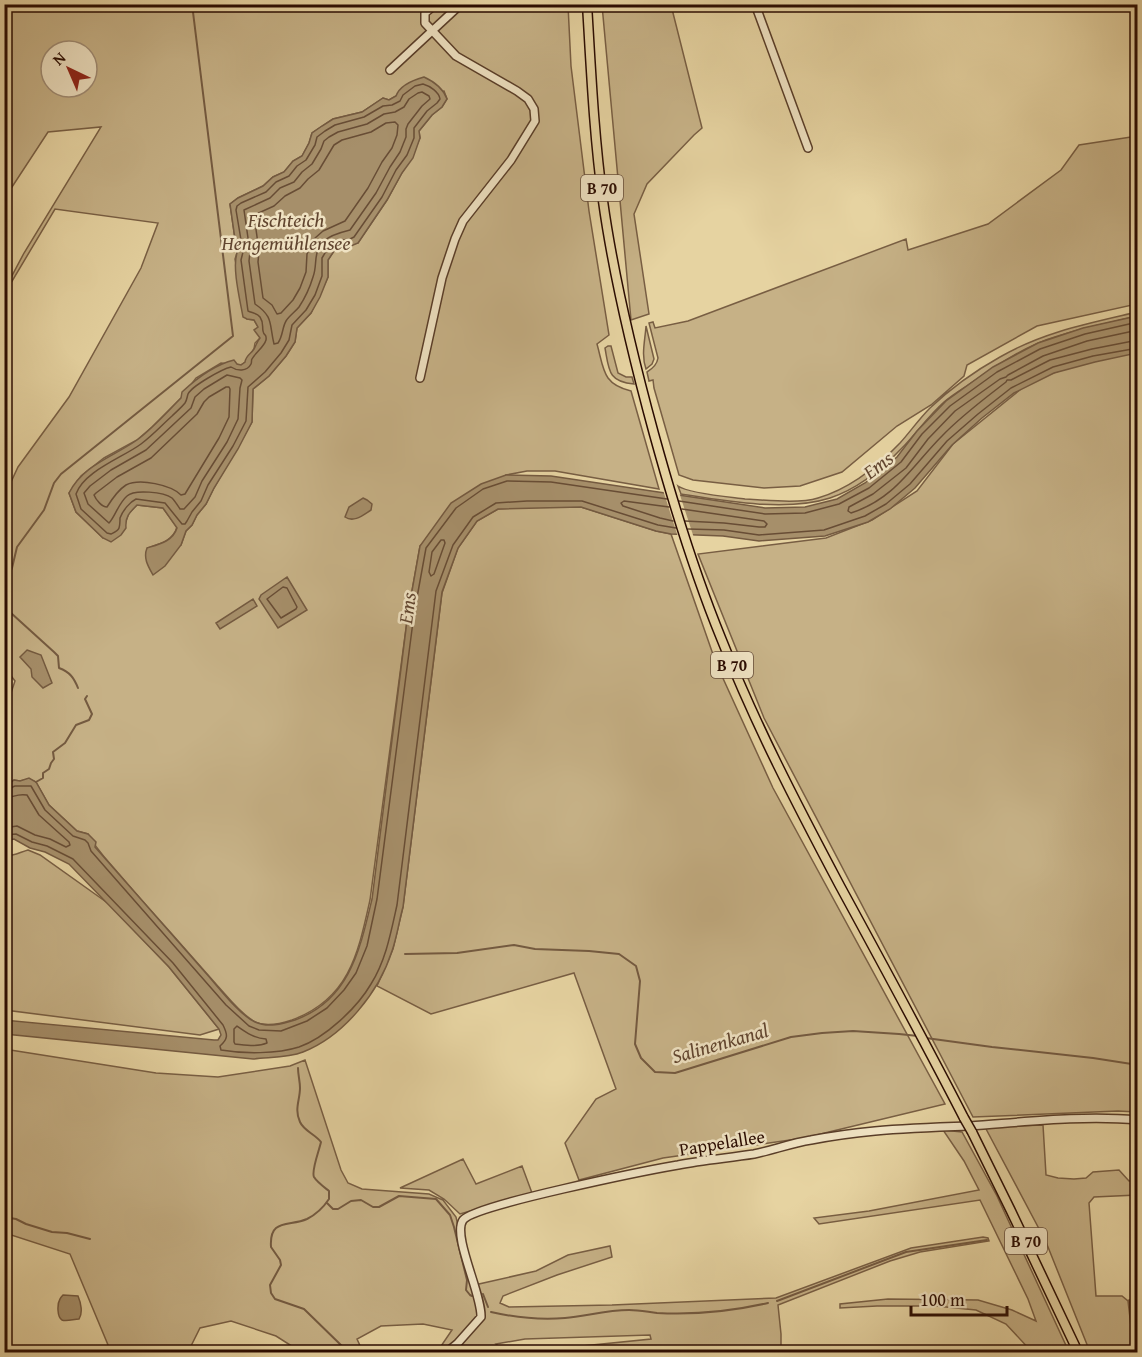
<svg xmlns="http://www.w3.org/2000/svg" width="1142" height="1357" viewBox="0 0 1142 1357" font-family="'Gentium Book Plus',serif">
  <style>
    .green { fill: #c6b186; stroke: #785e43; stroke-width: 1.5; fill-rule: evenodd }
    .water { fill: #a68f6a; stroke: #745a40; stroke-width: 1.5 }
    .pier { fill: #e6d3a1 }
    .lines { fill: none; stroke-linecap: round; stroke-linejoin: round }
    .shore { stroke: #684d35; stroke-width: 1.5 }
    .stream { stroke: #745a40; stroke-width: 2 }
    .minor-casing { stroke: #593d28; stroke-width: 10 }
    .major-casing { stroke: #2a0b00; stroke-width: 11 }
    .minor { stroke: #efe2c2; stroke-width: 7 }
    .major { stroke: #e6d3a1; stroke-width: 8 }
    .major-bridge-casing { stroke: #2a0b00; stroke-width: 11; stroke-linecap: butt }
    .major-bridge { stroke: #e6d3a1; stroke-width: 8 }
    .labels { text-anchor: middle; stroke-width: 5; stroke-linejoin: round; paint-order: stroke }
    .shield { fill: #efe2c2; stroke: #654c3a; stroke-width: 1.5 }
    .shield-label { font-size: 16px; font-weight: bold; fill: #2a0b00 }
    .street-label { font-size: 18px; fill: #2a0b00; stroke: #efe2c2 }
    .water-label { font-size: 20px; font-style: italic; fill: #624630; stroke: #efe2c2 }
  </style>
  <rect width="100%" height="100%" fill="#e6d3a1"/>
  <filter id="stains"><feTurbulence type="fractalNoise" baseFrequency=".00333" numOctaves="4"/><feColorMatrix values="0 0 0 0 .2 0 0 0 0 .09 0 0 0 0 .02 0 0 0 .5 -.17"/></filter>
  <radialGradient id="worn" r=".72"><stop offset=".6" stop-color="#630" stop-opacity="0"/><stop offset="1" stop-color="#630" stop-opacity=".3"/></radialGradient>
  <path class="green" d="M5 5H568L571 66 589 211 609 335 597 344C604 369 602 384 631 391L659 489 555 471H527L506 475 420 546 408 613 370 900C358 954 349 999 292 1020 280 1024 263 1028 252 1020 238 1011 227 996 216 984 201 967 186 950 171 933 153 913 136 894 119 874 108 861 96 849 88 834L77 831 49 805 36 782 29 779 20 781 14 780 8 784 5 782V695L11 693 15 681 5 668V495L18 467 69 397 141 268 158 223 55 209 5 293V289L24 253 101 127 48 132 10 190V234L5 249ZM51 51H87V87H51ZM444 91 447 99 442 107 432 115 419 131 420 138 416 147 387 200 358 243 346 245 334 251 328 260V277L311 313 297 328 295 342 286 356 269 376 253 389 252 422 214 488 206 504 197 515 192 525 186 531 181 545 147 548C160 544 173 541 177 527L163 508 137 505 129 513 126 521 103 538 76 512 69 493 81 476 104 458 137 440 152 427 181 398 196 378 221 363 241 365 246 362 254 349 255 343 260 338 258 327 254 320 247 319 235 259 237 253 230 204 238 198 263 186 273 177 284 172 293 161 302 156 309 143 312 133 333 119 362 112 383 98 389 100 396 96Z
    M602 5H671L702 128 694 135 647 184 634 214 649 314 631 320Z
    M1131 137 1138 138 1137 304 1037 326 967 365 964 376 931 405 897 426 842 472 800 486 764 488 693 480 679 475 654 388 653 380 649 381 647 372C652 369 657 365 658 358L649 323 653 322 655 328 688 321 906 239 908 250 988 224 1061 170 1079 145Z
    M1137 312V316C1111 323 1084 327 1058 336 1027 345 1000 363 974 381 964 388 953 394 944 402 928 416 916 434 901 449 882 469 857 489 830 498 787 512 725 501 681 494L678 486C690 494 730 497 745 499 765 500 799 504 818 498 849 489 878 466 900 443 910 432 919 419 930 408 950 389 975 371 1000 357 1043 332 1090 323 1137 312Z
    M646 326 654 359 652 364 646 369C641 355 645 341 646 326Z
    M1137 343V1112L1118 1111 973 1117 764 718 698 554 826 538 872 520 917 491 953 444 1031 381Z
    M608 346H611L618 373 626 377H632L634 384C608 382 609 370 605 348Z
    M527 507H581L656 531 671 534 716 663 773 788 945 1104 804 1138 663 1158 579 1180 565 1143 596 1099 616 1089 574 973 431 1014 377 986 393 949 403 907 442 593 458 548 477 521 498 509Z
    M28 850 40 855 109 904 169 967 219 1029 200 1035 5 1010V856C11 857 21 852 28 850Z
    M4 1049 156 1073 218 1077 290 1066 305 1060 341 1170 348 1183 362 1189 429 1194 443 1200 456 1217 473 1290 479 1284 536 1271 568 1255 610 1246 612 1257 557 1275 503 1296 500 1303 509 1307 612 1305 776 1298 911 1248 983 1237 988 1238 989 1241 920 1252 890 1261 778 1305 781 1334V1352H523L651 1339 650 1335 525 1339 496 1344 505 1352H437L452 1330 423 1324 381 1326 357 1339 363 1352H301L276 1336 231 1321 200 1328 188 1352H111L70 1254 5 1233Z
    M1043 1125 1046 1175 1058 1178 1074 1179 1086 1178 1093 1172 1119 1170 1129 1181 1137 1180V1195L1094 1197 1089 1203 1096 1296H1122L1128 1301 1134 1352H1090L1046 1242 985 1127Z
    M943 1130 962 1132 997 1196 1069 1352H1032L1006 1324 976 1310 936 1306H877L840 1308V1304L888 1299 978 1300 1012 1310 1036 1321 1028 1299 980 1200 819 1224 814 1218 869 1211 979 1190 964 1161Z
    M463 1159 476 1184 522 1166 532 1193 460 1214 444 1199 429 1190 400 1188Z
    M1137 1297 1138 1352H1136L1129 1300Z"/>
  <path class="water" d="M424 77C435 82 443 88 447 99L442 107 432 115 419 131 420 138 413 158 402 173 387 200 358 243 351 246 346 245 334 251 328 260V277L320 297 311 313 297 328 295 342 286 356 269 376 253 389 252 422 238 449 214 488 206 504 197 515 192 525 186 531 181 545 165 566 153 575C148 566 143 558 147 548 160 544 173 541 177 528L163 508 137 505C129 513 125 517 126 528L121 535 111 542 103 538 76 512 69 493C83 465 113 457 137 440 153 428 167 412 181 398L182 392C197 378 214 365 234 360L237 364 241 365 245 362C246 355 251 354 254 349 257 344 256 343 260 338L254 330 258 327 254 320 247 319 243 317C240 300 232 268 237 253L230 204 238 198 263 186 273 177 284 172 293 161 302 156 309 143 312 133 322 126 333 119 362 112 383 98 389 100 396 96C400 85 413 80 424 77Z
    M1137 316V353L1095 362 1054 373 1014 393 982 418 952 445 915 488 890 509 868 522 825 536 759 541 723 536 671 534 656 531 581 507 498 509 477 521 458 548 442 592 403 907C399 921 397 937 392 951 379 992 344 1036 303 1052 288 1058 269 1057 253 1059L5 1034 4 1020 214 1040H218L221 1035 219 1029 169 967 69 864 45 852 30 848 14 839 5 841V787L14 780 20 781 29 778 36 782 49 805 77 831 88 834 96 842 95 847C131 888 167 929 204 971 216 984 239 1015 255 1022 268 1028 282 1024 295 1020 350 1000 360 949 372 899L408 613 420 546 451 503 481 484 506 475 551 476 765 508 805 507 837 499 865 483 897 457 917 431 946 401 993 367 1038 343 1083 328Z
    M363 498 367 500 372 504 371 510C363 515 354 523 345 517L349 507Z
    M287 577 307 610 278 628 259 599 261 595Z
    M253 599 257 606 220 629 216 623Z
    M27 650 41 655 52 683 43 688 32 677 31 669 20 657Z
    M63 1295 78 1296C81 1303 83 1313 79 1319 74 1319 66 1322 62 1320 57 1317 57 1304 60 1299 61 1297 62 1296 63 1295Z"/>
  <path class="pier" d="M663 490 679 492 694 538 678 537Z"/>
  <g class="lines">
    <path class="shore" d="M423 84C430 86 439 92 440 99L437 103 427 111 414 128V138L407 155 396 170 382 197 354 237 350 239 343 240 328 248 322 258V276L315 295 306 310 292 325 289 340 281 353 265 372 248 387 246 421 233 446 208 485 201 501 192 512 187 521 185 524H182L165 503 136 499C130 502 123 510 120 518 120 521 120 525 119 528 118 531 113 533 111 534L107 533 81 509 76 494C84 471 122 458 141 444 152 436 162 425 172 416 176 412 182 407 185 403 187 400 187 397 188 394 192 386 222 369 231 367 237 371 247 372 251 364 252 362 251 360 252 359 256 352 264 347 266 340 267 333 264 337 263 331 262 326 264 323 260 317 257 313 252 313 248 311L241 260 243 252 236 210 237 206 241 203 266 192 276 182 289 176 297 166 306 160 315 145 317 137 325 131 335 125 364 117 383 106 392 105 400 101 403 95 415 86Z
      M422 92 429 96 430 99 422 106 408 124 406 129V137L400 152 390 167 376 193 350 230C342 232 330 235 324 241 312 254 318 264 313 277 310 287 305 298 299 307 295 312 289 316 286 321 282 328 283 336 278 343L274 344C269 324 274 317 255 304L249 261 250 252 244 210 270 198 280 188 294 182 302 172 312 164 321 149 324 141 329 137 338 132 367 124 384 114 395 112 404 107 409 99 418 93Z
      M395 122 398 125 397 135 392 148 382 162 368 188 345 221 323 231 314 239 307 254 306 272 300 288 293 300 281 313 277 314 272 305 263 298 258 262 259 251 254 215 274 206 285 196 300 188 308 179 319 170 334 145 342 140 371 132 386 123Z
      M1138 330 1087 341 1043 356 1008 375 1006 377 1000 379 955 411 928 439 906 468 873 494 849 507 848 511 851 513C895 499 912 466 942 436 961 416 984 399 1006 382L1007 380H1011L1050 360 1092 349 1138 340
      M227 375 240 378 242 380 240 388 238 419 227 442 202 481 195 497 184 509H180C178 506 175 501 172 498 164 492 134 489 127 496 118 504 115 517 109 523L88 504 84 493 90 486 111 470 146 450 191 408 195 397 204 389Z
      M226 387H229L230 389 229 417 219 438 185 494 181 495C171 485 140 478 126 485 118 490 112 499 107 507 102 507 96 500 94 495L96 493 117 477 151 458 197 414 204 402 209 397Z
      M679 501 765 514 805 513 839 504 869 488 901 462 922 434 950 406 997 372 1040 349 1085 334 1138 322
      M669 507 624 501 621 503 623 506 660 518 673 521
      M682 509 764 521 767 524 765 527H759L724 523 685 521
      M688 529 724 530 759 535 824 530 865 516 886 504 910 484 947 441 978 414 1011 388 1053 367 1093 356 1138 348
      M441 540H444L445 543 434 574 431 576 429 572 432 552Z
      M283 587 287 588 297 607 296 609 281 618 267 599Z
      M4 791C9 791 11 787 15 786 19 786 28 786 31 786L45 810 73 836 85 840 88 843 91 851 226 1005 249 1026 259 1030 281 1031 307 1021 327 1008 344 990 356 973 367 946 377 899 414 614 426 548 456 508 483 489 507 481 551 482 667 499
      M4 798C14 798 16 793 27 795L39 815 69 842 70 845 66 847 50 839 35 835 17 826 4 828
      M4 835 16 834 32 842 47 846 73 859 173 963 223 1025C228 1035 228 1039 220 1046L221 1050C244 1054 277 1054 299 1047 325 1038 357 1008 371 984 386 960 391 932 397 905L436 591 453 545 473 517 496 503 527 501H582L658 525 676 528
      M237 1026C247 1033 254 1038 266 1039L267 1043C258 1047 246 1045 235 1044L234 1042V1029Z"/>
    <path class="stream" d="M4 584 12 568 17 547 44 510 54 483 61 474 233 336 192 4
      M4 609 11 613 54 652 58 656 59 668C70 672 74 678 78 688
      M36 782 43 778V773L49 769 51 763 54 759 53 752 65 743 76 725 89 720 92 714 85 699 87 696
      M405 954 457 953 514 945 535 949 589 951 619 954 636 966 640 981 635 1044 641 1058 655 1072 675 1073 791 1037 822 1033 853 1031 899 1034 918 1036
      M926 1038 992 1047 1093 1058 1138 1065
      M298 1068C298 1075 300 1081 300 1088 300 1100 294 1109 300 1122 304 1131 315 1134 321 1142 319 1151 311 1171 314 1177 317 1182 324 1187 329 1191V1199C323 1208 317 1214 307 1219 289 1227 269 1218 271 1247L280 1260 281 1265 270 1285 271 1293 275 1299 304 1309 344 1348 347 1352
      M327 1203 333 1209H338L351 1201 361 1200 373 1207H379L399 1196 436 1199 450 1215 454 1227 467 1280 466 1290 470 1295 472 1296
      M4 1217 16 1219 26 1224 52 1232 67 1233 90 1239
      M483 1294 488 1307
      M777 1301 906 1252 987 1240
      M491 1312C513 1317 542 1320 565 1318 586 1316 607 1310 629 1310 639 1310 648 1312 657 1313 693 1315 733 1311 768 1303"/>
    <defs>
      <path id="minor" d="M755 4 808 148
        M390 70 461 4
        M420 378 442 278 455 239 463 221 511 160 535 121 534 109 528 99 517 91 456 56 425 23V13L436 4
        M447 1352 457 1344 481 1317C482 1294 452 1236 463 1220 474 1205 649 1170 678 1165 703 1160 729 1158 754 1154 773 1150 792 1143 811 1140 832 1136 854 1133 875 1131 906 1128 938 1127 970 1126 1025 1122 1082 1115 1138 1120"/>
      <path id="major" d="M587 4C591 70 594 136 603 201 614 280 633 357 654 434 673 503 694 572 721 638 755 724 797 805 840 886 882 963 924 1040 964 1118
        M972 1132 1011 1211 1078 1352"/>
    </defs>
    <use href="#minor" class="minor-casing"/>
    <use href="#major" class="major-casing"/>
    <use href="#minor" class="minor"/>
    <use href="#major" class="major"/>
    <defs>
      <path id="major-bridge" d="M964 1118 972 1132"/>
    </defs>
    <use href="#major-bridge" class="major-bridge-casing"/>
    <use href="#major-bridge" class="major-bridge"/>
  </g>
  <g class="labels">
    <g class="shield">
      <rect x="581" y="175" width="42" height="26" rx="4.5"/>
      <rect x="711" y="652" width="42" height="26" rx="4.5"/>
      <rect x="1005" y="1228" width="42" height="26" rx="4.5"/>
    </g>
    <g class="shield-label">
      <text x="602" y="194">B 70</text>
      <text x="732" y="671">B 70</text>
      <text x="1026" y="1247">B 70</text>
    </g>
    <g class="street-label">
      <text transform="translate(722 1143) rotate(-9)" y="6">Pappelallee</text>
    </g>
    <g class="water-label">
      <text x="286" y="227">Fischteich<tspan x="286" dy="23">Hengemühlensee</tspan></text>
      <text transform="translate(878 465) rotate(-37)" y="7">Ems</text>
      <text transform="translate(407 608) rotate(-83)" y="7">Ems</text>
      <text transform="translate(720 1043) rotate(-16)" y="7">Salinenkanal</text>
    </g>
  </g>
  <rect width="1142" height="1357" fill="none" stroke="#e6d3a1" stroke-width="24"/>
  <rect x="6" y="6" width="1130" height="1345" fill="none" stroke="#2a0b00" stroke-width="3"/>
  <rect x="12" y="12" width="1118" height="1333" fill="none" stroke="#2a0b00" stroke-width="1.5"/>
  <g transform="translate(69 69) rotate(316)"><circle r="28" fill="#efe2c2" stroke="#a08c74" stroke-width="1.5"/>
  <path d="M0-4.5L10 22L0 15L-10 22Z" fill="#8f2418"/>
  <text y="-9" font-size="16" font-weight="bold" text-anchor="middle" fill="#2a0b00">N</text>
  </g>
  <path d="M911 1306v9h96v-9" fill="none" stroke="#2a0b00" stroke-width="3"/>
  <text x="920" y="1306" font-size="18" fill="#2a0b00" stroke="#efe2c2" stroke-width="4.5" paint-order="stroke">100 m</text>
  <rect width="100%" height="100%" filter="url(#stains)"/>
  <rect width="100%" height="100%" fill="url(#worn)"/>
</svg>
